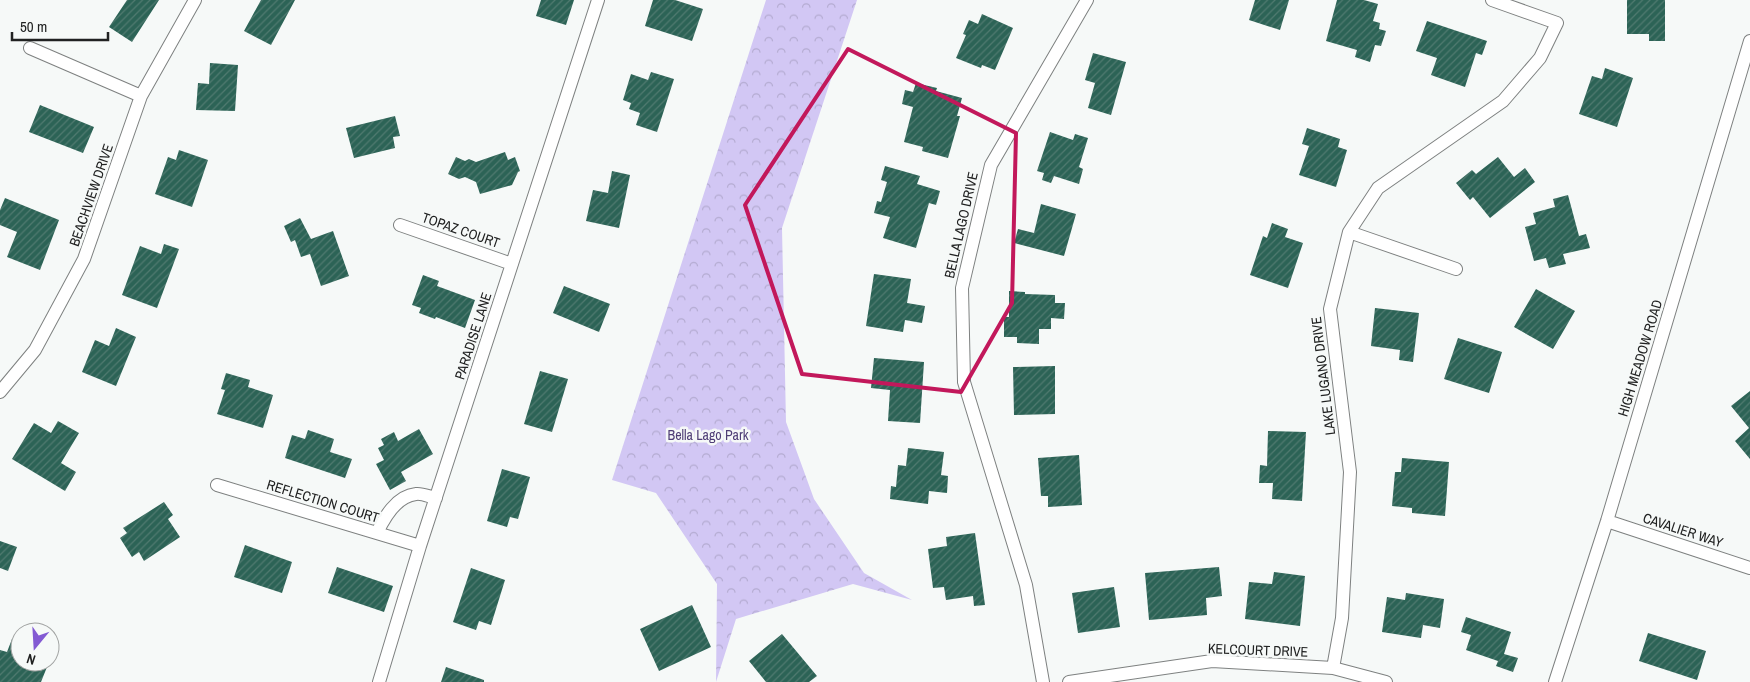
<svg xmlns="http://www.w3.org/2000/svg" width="1750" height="682" viewBox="0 0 1750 682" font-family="'Archivo Narrow',sans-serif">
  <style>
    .park { fill: url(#park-crowns) }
    .building { fill: url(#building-hatch) }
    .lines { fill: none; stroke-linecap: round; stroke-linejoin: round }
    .minor-casing { stroke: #7e8180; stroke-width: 14 }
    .minor { stroke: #fff; stroke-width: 12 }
    .marked { fill: none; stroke: #c2185b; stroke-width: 4; stroke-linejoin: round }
    .labels { text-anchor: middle; stroke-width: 5; stroke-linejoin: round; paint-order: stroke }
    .street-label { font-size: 14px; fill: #212222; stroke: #f6f9f8 }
    .park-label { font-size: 14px; fill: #4f3e76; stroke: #f6f9f8 }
  </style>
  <defs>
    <pattern id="park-crowns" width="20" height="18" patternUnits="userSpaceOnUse" patternTransform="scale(1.25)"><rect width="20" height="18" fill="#d2c7f4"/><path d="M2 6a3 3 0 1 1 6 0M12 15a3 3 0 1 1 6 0" fill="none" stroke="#b4abd1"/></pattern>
    <pattern id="building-hatch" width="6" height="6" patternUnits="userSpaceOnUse" patternTransform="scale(1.25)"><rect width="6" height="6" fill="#2c6356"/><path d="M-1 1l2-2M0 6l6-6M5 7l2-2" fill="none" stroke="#507a70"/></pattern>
  </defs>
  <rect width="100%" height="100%" fill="#f6f9f8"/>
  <path class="park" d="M766 0H857L782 228 786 422 814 499 864 573 912 600 853 584 736 619 716 682 717 584 656 493 612 480Z"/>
  <path class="building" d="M127 0H159L132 42 109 27Z
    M261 0H295L271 45 244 31Z
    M541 0H574L566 25 536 16Z
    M653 0H675L703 9 692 41 645 26Z
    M1255 0H1289L1280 30 1249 20Z
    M1337 0H1364L1378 4 1373 21 1380 23 1379 29 1386 31 1381 46 1375 45 1370 62 1355 57 1357 50 1326 41Z
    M1627 0H1665V41H1649V34H1627Z
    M982 14 1013 28 995 70 982 65 981 68 956 58 966 35 963 34 969 20 978 24Z
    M1427 21 1487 41 1482 55 1476 53 1465 87 1431 75 1437 58 1416 51Z
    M1093 53 1126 62 1111 115 1088 108 1095 83 1085 80Z
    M210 63 238 65 235 111 196 110 198 83 209 84Z
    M1605 68 1633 78 1617 127 1579 114 1592 76 1602 79Z
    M651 72 674 79 657 132 636 125 640 113 629 109 631 103 623 100 631 74 648 80Z
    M916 83 937 88 936 91 962 98 957 116H960L948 158 922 151 923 147 904 142 913 107 902 104 905 90 913 92Z
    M40 105 94 127 83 153 29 132Z
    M395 116 400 136 393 137 395 148 354 158 346 128Z
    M1307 128 1340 139 1338 147 1347 150 1336 187 1299 175 1309 146 1302 144Z
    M1050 132 1073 140 1075 134 1088 138 1079 167 1083 169 1079 184 1054 176 1051 183 1042 180 1044 173 1037 171Z
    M179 150 208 160 192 207 155 194 168 157 176 160Z
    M505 152 508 160 515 157 520 171 518 172 512 185 480 194 476 182 465 177 459 179 448 174 456 157 465 161 469 159 476 162Z
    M1498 157 1514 177 1525 168 1535 182 1490 218 1473 197 1470 200 1456 183 1472 170 1476 174Z
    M885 166 920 176 917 184 940 191 936 205 929 203 916 248 883 238 890 217 874 213 877 201 881 202 887 182 881 180Z
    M612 171 630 175 619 228 586 221 593 190 608 193Z
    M1568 195 1579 236 1586 234 1590 248 1563 254 1566 264 1549 268 1546 258 1534 261 1525 227 1536 224 1533 213 1555 207 1553 199Z
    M5 198 59 220 40 270 7 257 17 232 0 225V210Z
    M1041 204 1076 214 1064 256 1014 243 1018 229 1034 233Z
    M300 218 311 239 333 231 349 276 321 286 310 254 301 257 295 240 291 242 284 226Z
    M1272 223 1288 229 1285 237 1303 243 1288 288 1250 275 1263 236 1267 238Z
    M164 244 179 249 157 308 122 295 140 246 161 254Z
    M874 274 911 279 907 303 925 306 922 323 905 320 903 332 866 326Z
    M423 275 439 281 437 286 475 300 465 328 436 317 435 319 419 313 421 308 412 305Z
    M564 286 610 304 599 332 553 313Z
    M1536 289 1575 311 1553 349 1514 327Z
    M1009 291 1025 292V294L1055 295V303H1065L1064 319 1051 318V329H1039V344L1017 343V337H1004V317H1009Z
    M1375 308 1419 313 1413 362 1399 360 1400 350 1371 346Z
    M116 328 136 337 116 386 82 372 95 340 109 346Z
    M1458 338 1502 352 1489 393 1444 379Z
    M874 358 924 362 920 423 888 421 890 390 871 388Z
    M1055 366V414L1014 415 1013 367Z
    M540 371 568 379 552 432 524 424Z
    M226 373 250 380 248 387 273 395 263 428 217 414 225 390 221 389Z
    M1750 391V459L1735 441 1749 428 1731 406Z
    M58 421 79 433 61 463 76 472 65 491 12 459 34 423 51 433Z
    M419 429 433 454 401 472 406 481 390 490 376 464 384 460 378 448 384 445 381 439 394 432 398 441Z
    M308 430 334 439 330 452 352 459 345 478 285 458 292 435 305 439Z
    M1268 431 1306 432 1302 501 1272 499 1273 483H1259L1260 465 1267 466Z
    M908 448 944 452 941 475 948 476 947 493 929 491 928 504 890 499 891 486 896 487 898 465 906 466Z
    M1079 455 1082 505 1048 507V496H1041L1038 458Z
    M1402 458 1449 462 1445 516 1412 513V508L1392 506 1395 472H1401Z
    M502 469 530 477 518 519 510 517 507 527 487 521Z
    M164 502 173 515 168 519 180 537 144 561 139 552 132 557 120 538 127 533 123 528Z
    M975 533 985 605 974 606 973 596 946 600 944 587 933 588 928 549 947 546 946 537Z
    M0 541 17 547 8 571 0 568Z
    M245 545 292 562 282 593 234 577Z
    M337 567 393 586 384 612 328 593Z
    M1219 567 1222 596 1206 598 1207 615 1149 620 1145 573Z
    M471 568 505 580 491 625 479 621 476 630 453 622Z
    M1274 572 1305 576 1300 626 1245 619 1249 582 1272 584Z
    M1114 587 1120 627 1078 633 1072 593Z
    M1406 593 1444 599 1440 628 1423 625 1421 638 1382 632 1387 597 1405 600Z
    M692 605 711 647 659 671 640 629Z
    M1466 617 1511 632 1504 654 1518 658 1513 672 1496 666 1498 661 1466 650 1471 635 1461 632Z
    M1648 633 1706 651 1697 680 1639 661Z
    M782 634 817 676 809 682H766L749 661Z
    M12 639 20 642V662H49L41 682H0V650L7 652Z
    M446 667 484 680V682H441Z"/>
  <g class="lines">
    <defs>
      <path id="minor" d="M30 48 141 96
        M400 225 512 264
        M1349 232 1456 269
        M0 392 35 350 84 259 141 96 195 0
        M217 485 420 546
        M1607 521 1750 568
        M377 533C384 518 396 496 416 494 422 493 430 497 436 498
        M1333 668 1342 618 1350 472 1330 309 1349 232 1378 188 1503 101 1540 58 1557 23 1492 0
        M379 682 420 546 598 0
        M1043 682 1026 585 964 382 962 288 991 165 1087 0
        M1069 682 1212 661 1333 668 1386 682
        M1555 682 1607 521 1750 41"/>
    </defs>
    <use href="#minor" class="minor-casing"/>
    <use href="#minor" class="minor"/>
  </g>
  <path class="marked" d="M848 49 1016 133 1012 303 961 392 802 374 745 205Z"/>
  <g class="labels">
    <g class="street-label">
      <text transform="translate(91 195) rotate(-71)" y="5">BEACHVIEW DRIVE</text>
      <text transform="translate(961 225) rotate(-77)" y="5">BELLA LAGO DRIVE</text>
      <text transform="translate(461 230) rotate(19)" y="5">TOPAZ COURT</text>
      <text transform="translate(473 336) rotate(-72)" y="5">PARADISE LANE</text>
      <text transform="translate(1640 358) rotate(-73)" y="5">HIGH MEADOW ROAD</text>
      <text transform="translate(1323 376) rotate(-97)" y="5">LAKE LUGANO DRIVE</text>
      <text transform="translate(323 501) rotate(17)" y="5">REFLECTION COURT</text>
      <text transform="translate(1683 530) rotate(18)" y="5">CAVALIER WAY</text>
      <text transform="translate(1258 650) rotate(2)" y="5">KELCOURT DRIVE</text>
    </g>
    <g class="park-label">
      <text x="708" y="440">Bella Lago Park</text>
    </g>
  </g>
  <g transform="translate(35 647) rotate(198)"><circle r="24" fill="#f6f9f8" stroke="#a1a3a2"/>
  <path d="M0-4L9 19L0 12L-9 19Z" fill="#835ad3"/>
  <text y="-8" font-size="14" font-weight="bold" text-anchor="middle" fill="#212222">N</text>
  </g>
  <path d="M12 32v8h96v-8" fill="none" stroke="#212222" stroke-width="2.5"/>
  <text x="20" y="32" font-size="15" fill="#212222" stroke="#f6f9f8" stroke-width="4" paint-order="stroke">50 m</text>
</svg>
